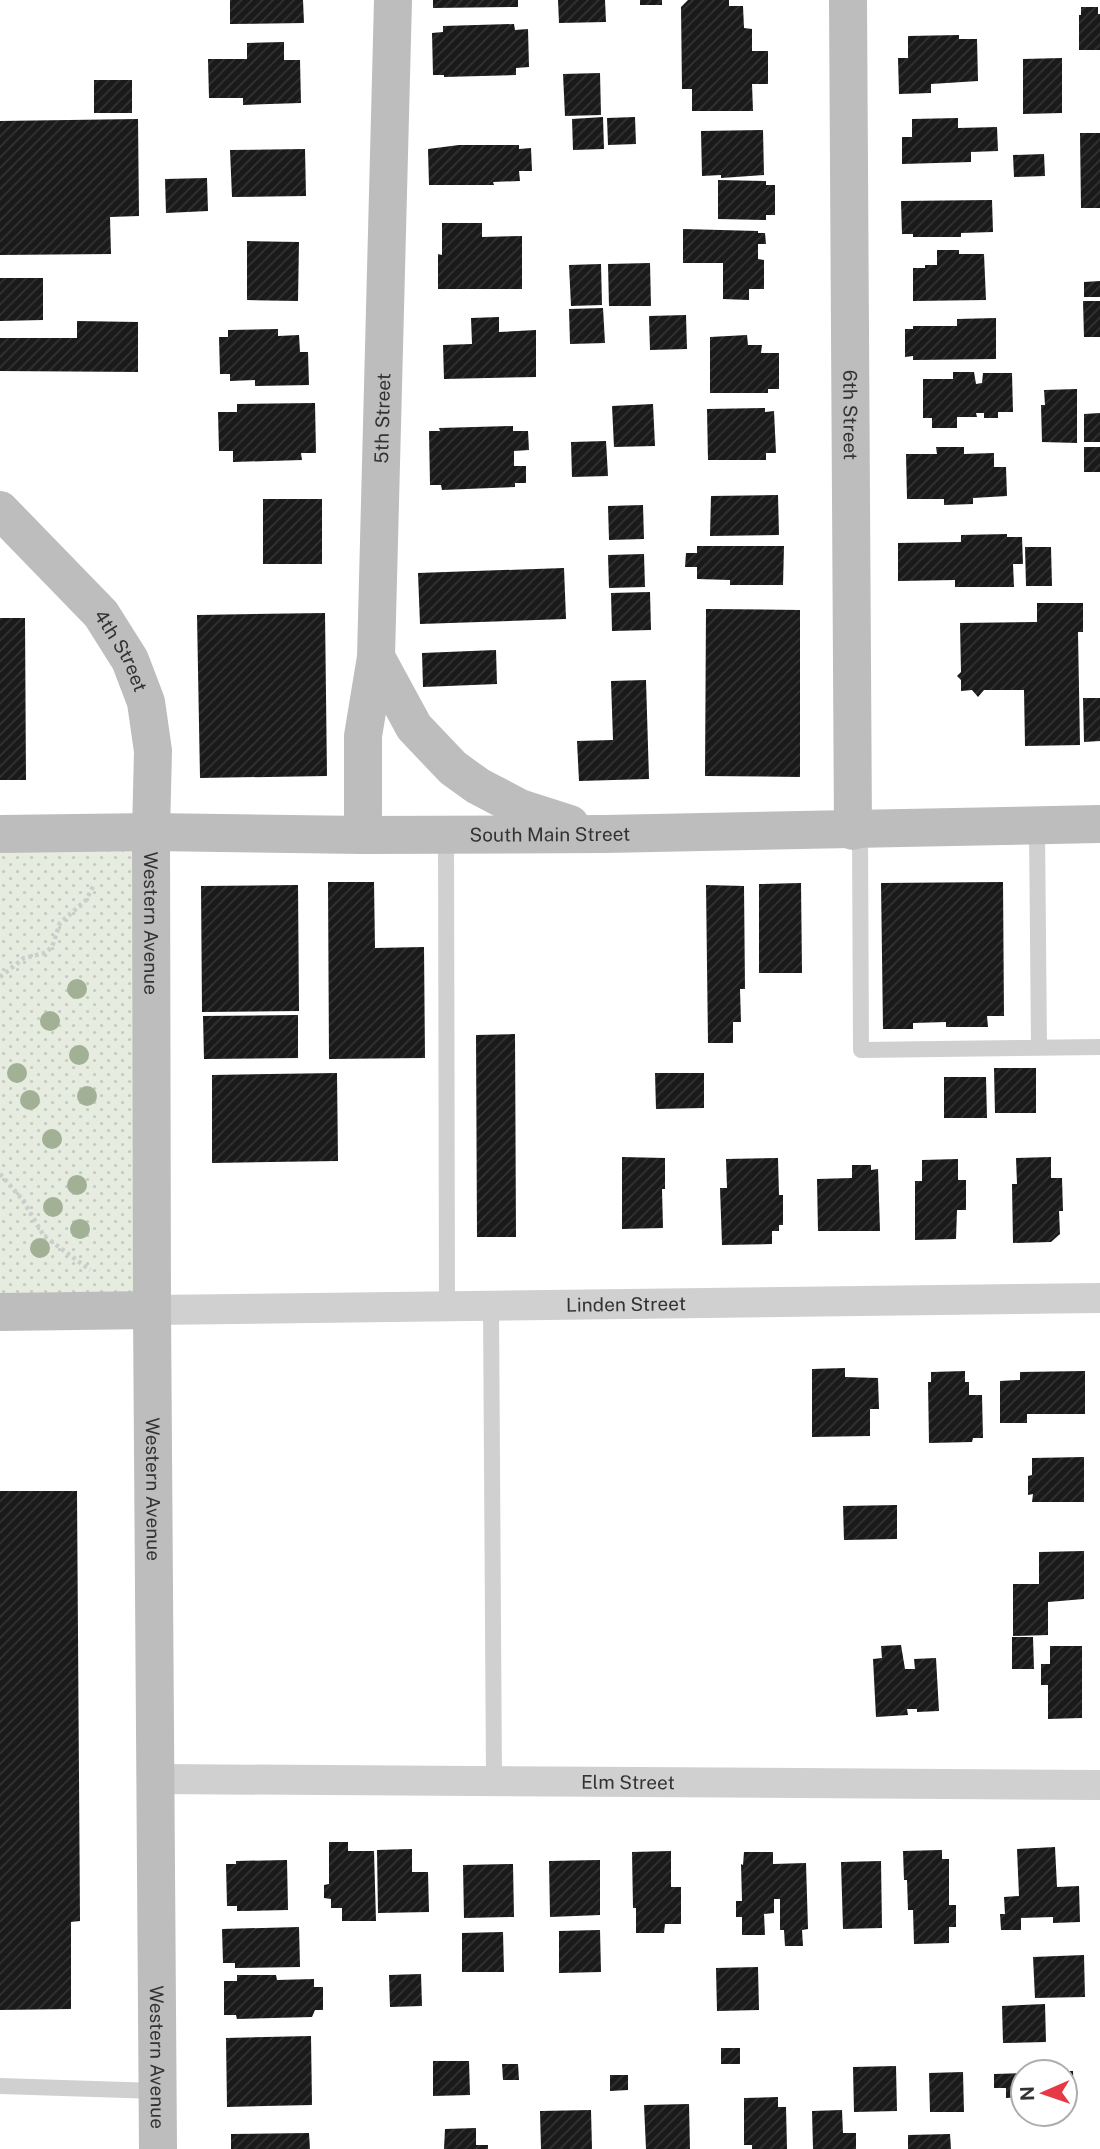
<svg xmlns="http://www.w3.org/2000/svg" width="1100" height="2149" viewBox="0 0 1100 2149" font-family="'Public Sans',sans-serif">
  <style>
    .park { fill: url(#park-dots) }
    .building { fill: url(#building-hatch) }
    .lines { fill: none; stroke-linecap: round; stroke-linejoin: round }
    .path { stroke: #cdcdcd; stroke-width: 4.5; stroke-dasharray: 3.5 3.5; stroke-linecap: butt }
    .lane { stroke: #d0d0d0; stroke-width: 16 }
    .street { stroke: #d0d0d0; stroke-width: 30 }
    .secondary { stroke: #bdbdbd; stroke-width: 38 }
    .tree { fill: #a2b095 }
    .labels { text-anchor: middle; stroke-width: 7; stroke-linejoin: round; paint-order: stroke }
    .street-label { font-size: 19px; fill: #333; stroke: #fff }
  </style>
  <defs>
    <pattern id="park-dots" width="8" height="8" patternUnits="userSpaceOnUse" patternTransform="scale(1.75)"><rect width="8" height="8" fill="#e6ecdf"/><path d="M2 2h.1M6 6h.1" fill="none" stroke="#c6cbc0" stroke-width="1.8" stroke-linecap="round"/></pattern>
    <pattern id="building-hatch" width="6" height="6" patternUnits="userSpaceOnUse" patternTransform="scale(1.75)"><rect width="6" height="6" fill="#1a1a1a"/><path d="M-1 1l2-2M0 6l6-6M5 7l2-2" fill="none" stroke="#333"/></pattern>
  </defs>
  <rect width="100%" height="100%" fill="#fff"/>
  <path class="park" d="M151 832 152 1310 0 1312V834Z"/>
  <path class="building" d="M230 0H303L304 23 230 24Z
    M433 0H518V7L433 8Z
    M558 0H605L606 22 559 23Z
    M640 0H662V5H640Z
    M688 0H729V6H743L744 28 752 29V51H768V84H752L753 111H692V89H682L681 7Z
    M1081 7H1098V14H1100V50H1079V15H1081Z
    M514 24 515 30 528 29 529 67 516 68V75L444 77V75H433L432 33 443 32V26Z
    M959 35V39H977L978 81 931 84V93L899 94 898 58H908V36Z
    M284 42V60H300L301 103 243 105V98H209L208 59H247V43Z
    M1062 58V113L1023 114V59Z
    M600 73 601 115 565 116 563 74Z
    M94 80H132V113H94Z
    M603 117 604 149 573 150 572 119Z
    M635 117 636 144 608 145 607 118Z
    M958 118V128L997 127 998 151 971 152V162L902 164V137H912V119Z
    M138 119 139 216 110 217 111 254 0 255V121Z
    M763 130 764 175 721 178V175L702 176 701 131Z
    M1080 133H1100V208H1081Z
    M459 145H519V149L531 148 532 171H519L520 181 493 182 494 185H429L428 149Z
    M305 149 306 196 232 197 230 150Z
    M1044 154 1045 176 1014 177 1013 155Z
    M207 178 208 211 166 213 165 179Z
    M718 180 766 181V185H775V215H766V220L718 219Z
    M992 200 993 232 961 233V237H913V234H902L901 201Z
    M442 223H482V237L522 236V289H438V254L442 255Z
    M683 229 758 231V233H765L766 244H758V259L764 260V289H749V300L723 299V263H683Z
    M247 241 299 242 298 301 247 300Z
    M937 250H959V254H984L986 300 913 301V268H925V265H937Z
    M650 263 651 306H609L608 264Z
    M601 264 602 305 571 306 569 265Z
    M0 278H43V320L0 321Z
    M1100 281V297H1084V282Z
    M1083 301H1100V337H1084Z
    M603 308 605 343 570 344 569 309Z
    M686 315 687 349 650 350 649 316Z
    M499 317V332L536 330V377L444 379 443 345 472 344 471 318Z
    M996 318V359L913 360V356L905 357V329H913V326H957V319Z
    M77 321 138 322V372L0 371V338H77Z
    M278 329V336L299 335 300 352H308L309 385 255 386V380L230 381V374H220L219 337H228V330Z
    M747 335 748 345H762L761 353H779V389H768V393H710V337Z
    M953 372H974L976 384 982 383 983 373H1012L1013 412H998V418H984V413H976L977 417H957V428H932V418H923V379H953Z
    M1077 389V443L1042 442 1041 405H1045L1044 390Z
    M315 403 316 453H301L302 460 233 462V451H219L218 412H237V404Z
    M653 404 655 446 614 447 612 406Z
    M765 408V412L774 411 776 453H766V460H708L707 409Z
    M1100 413V442H1084V414Z
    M513 426V431H528L529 450 514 451V466H526V483H515V487L442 490 441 485H430L429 431H440L439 428Z
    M606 441 608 476 572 477 571 442Z
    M936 447H964V454L994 453V467H1006L1007 496 973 498V504L944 505V499H907L906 454H937Z
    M1084 447H1100V472H1084Z
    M778 495 779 535 710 536 711 496Z
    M263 499H322V564H263Z
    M643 505 644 539 609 540 608 506Z
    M1007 534V537H1022L1023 564H1013L1014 587H955V580L898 581V543L961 542V535Z
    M697 546H784L783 585H730V580L697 579V567H685L686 553H697Z
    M1025 547H1051L1052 586H1026Z
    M644 554 645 587 609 588 608 555Z
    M564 568 566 619 420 624 418 573Z
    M650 592 651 630 612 631 611 593Z
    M1037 603H1083V632H1078L1080 745 1025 746 1024 690H984L978 697 972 690 961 691V680L957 676 961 672 960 623 1037 622Z
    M706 609 800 610V777L705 776Z
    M325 613 327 776 200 778 197 615Z
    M0 618H25L26 780H0Z
    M496 650 497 684 423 687 422 653Z
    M646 680 649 779 579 781 577 741 613 740 611 681Z
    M1083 698H1100V741L1084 742Z
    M328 882H374L375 948 424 947 425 1058 329 1059Z
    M1003 882 1004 1016H987L988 1027H946V1022L913 1023V1029H883L881 883Z
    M801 883 802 973H759V884Z
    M298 885 299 1011 202 1012 201 886Z
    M706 885 744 886 745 989H740L741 1022H733V1043H708Z
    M298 1015V1058L204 1059 203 1016Z
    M515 1034 516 1237H477L476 1035Z
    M994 1068H1036V1113H995Z
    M337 1073 338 1161 212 1163V1075Z
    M655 1073H704V1108L656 1109Z
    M944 1077H986L987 1118H944Z
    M622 1157 665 1158V1189H662L663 1228 622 1229Z
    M1051 1157V1178H1062L1063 1211H1059L1060 1234 1051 1242 1013 1243 1012 1184H1017L1016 1158Z
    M778 1158 779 1195H783V1225H779V1231H772V1244L722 1245 720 1188H727L726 1159Z
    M958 1159V1180H966V1210H957L956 1239 915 1240V1181H922V1160Z
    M852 1165H871V1170L878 1169 880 1231H818L817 1179 852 1178Z
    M845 1368V1377L878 1378 879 1409H870V1436L812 1437V1369Z
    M965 1371V1382H969V1395H982L983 1438H973L972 1442 929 1443 928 1382H931V1372Z
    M1085 1371V1414H1027V1423H1000V1381L1020 1380V1372Z
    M1084 1457V1502H1032L1033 1494 1028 1495V1476L1032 1475V1458Z
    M0 1491H77L80 1921 71 1922V2009L0 2010Z
    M897 1505V1539L844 1540 843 1506Z
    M1084 1551V1599L1048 1602V1635L1013 1636V1584H1039V1552Z
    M1012 1637H1033L1034 1669H1012Z
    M901 1645 905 1669H915L914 1659 936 1658 939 1711 917 1712V1709H907L908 1715 876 1717 873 1659 882 1658 881 1646Z
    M1050 1646H1082V1718L1048 1719V1685H1041V1664H1050Z
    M329 1842H348V1851H374L376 1921H342V1908H331V1899L324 1898V1885L329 1884Z
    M1055 1847 1057 1887 1079 1886 1080 1922 1053 1923V1917L1021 1918V1930H1001L1000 1914H1005L1004 1897 1019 1896 1017 1849Z
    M412 1849V1872H428L429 1912 378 1913 377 1850Z
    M942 1850V1859H949V1905H956V1927H949V1943L914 1944 913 1910H908L907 1880H904L903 1851Z
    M671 1851V1887H681V1924H665L664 1933H636V1908H633L632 1852Z
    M744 1852H773V1864L806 1863 808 1929 802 1930 803 1946H785L784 1930H780V1899H774V1913L764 1914 765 1935H742V1917H736V1901H742L741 1864 743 1865Z
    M287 1860 288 1910 237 1911V1906H227L226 1864H236V1861Z
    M600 1860V1915L550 1917 549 1861Z
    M881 1861 882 1928 843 1929 841 1862Z
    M513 1864 514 1917 464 1918 463 1865Z
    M299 1927 300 1967 235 1968V1963H223L222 1929Z
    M600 1930 601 1972 559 1973V1931Z
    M503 1932 504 1972H462V1933Z
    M1084 1955 1085 1997 1035 1998 1033 1957Z
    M758 1967 759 2010 717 2011 716 1968Z
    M421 1974 422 2006 390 2007 389 1975Z
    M237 1975H276L277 1980 314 1979V1987H323V2010H315L312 2017 237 2019 236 2015H224V1981H237Z
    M1045 2004 1046 2042 1003 2043 1002 2006Z
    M311 2036 312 2105 227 2107 226 2038Z
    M721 2048H740V2064H721Z
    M433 2061H469L470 2095 433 2096Z
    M502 2064H518L519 2080H503Z
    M896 2066 897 2111 854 2112 853 2067Z
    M1065 2071H1073L1074 2099 1065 2100Z
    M963 2072 964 2112H930L929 2073Z
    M1023 2073V2097L1006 2098V2088H994V2074Z
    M610 2075H628V2090L610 2091Z
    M778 2097V2107H786L787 2149H752V2145H744V2098Z
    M689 2104 690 2149H646L644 2105Z
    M591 2110 592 2149H541L540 2111Z
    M842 2110 843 2133H856V2149H813L812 2111Z
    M476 2128V2145H488V2149H444L445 2129Z
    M309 2133 310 2149H231V2134Z
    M950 2134 951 2149H908V2135Z"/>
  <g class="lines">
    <path class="path" d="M0 977 24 958 45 953 52 947 60 923 86 900 94 885
      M0 1174 22 1199 44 1236 90 1270"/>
    <path class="lane" d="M1037 826 1039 1048
      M860 831 861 1050 1100 1047
      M446 835 447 1306
      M491 1305 494 1781
      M0 2086 157 2091"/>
    <g class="street">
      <path id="s1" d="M152 1310 1100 1298"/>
      <path id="s2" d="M156 1779 1100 1785"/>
    </g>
    <g class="secondary">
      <path id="s3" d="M848 0 853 831"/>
      <path id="s4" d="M0 510 101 614 130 660 146 702 153 751 151 832 152 1310 158 2149"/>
      <path d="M376 657 414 727 453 768 478 786 520 808 570 824"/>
      <path id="s5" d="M0 834 151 832 363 835 605 834 1100 824"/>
      <path id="s6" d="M363 835V736L376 657 393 0"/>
      <path d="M0 1312 152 1310"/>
    </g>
  </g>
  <g class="tree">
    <circle cx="77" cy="989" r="10"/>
    <circle cx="50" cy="1021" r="10"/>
    <circle cx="79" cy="1055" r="10"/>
    <circle cx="17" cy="1073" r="10"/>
    <circle cx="87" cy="1096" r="10"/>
    <circle cx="30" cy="1100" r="10"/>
    <circle cx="52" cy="1139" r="10"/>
    <circle cx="77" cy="1185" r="10"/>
    <circle cx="53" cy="1207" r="10"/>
    <circle cx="80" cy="1229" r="10"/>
    <circle cx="40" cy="1248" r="10"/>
  </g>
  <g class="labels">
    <g class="street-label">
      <text dy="7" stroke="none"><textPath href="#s3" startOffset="415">6th Street</textPath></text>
      <text dy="7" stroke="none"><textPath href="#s6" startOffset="418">5th Street</textPath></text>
      <text dy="7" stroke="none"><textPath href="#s4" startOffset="187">4th Street</textPath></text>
      <text dy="7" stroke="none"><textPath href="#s5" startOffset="550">South Main Street</textPath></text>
      <text dy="7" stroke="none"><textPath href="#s4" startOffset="466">Western Avenue</textPath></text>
      <text dy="7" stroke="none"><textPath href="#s1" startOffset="474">Linden Street</textPath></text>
      <text dy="7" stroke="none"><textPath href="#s4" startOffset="1032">Western Avenue</textPath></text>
      <text dy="7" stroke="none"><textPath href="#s2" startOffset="472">Elm Street</textPath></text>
      <text dy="7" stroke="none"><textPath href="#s4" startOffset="1600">Western Avenue</textPath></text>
    </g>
  </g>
  <g transform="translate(1044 2093) rotate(268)"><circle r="33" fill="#ffffff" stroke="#adadad" stroke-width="2"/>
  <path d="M0-5L12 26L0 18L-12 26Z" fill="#e63946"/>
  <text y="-10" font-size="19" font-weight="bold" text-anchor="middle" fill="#333333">N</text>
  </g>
</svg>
